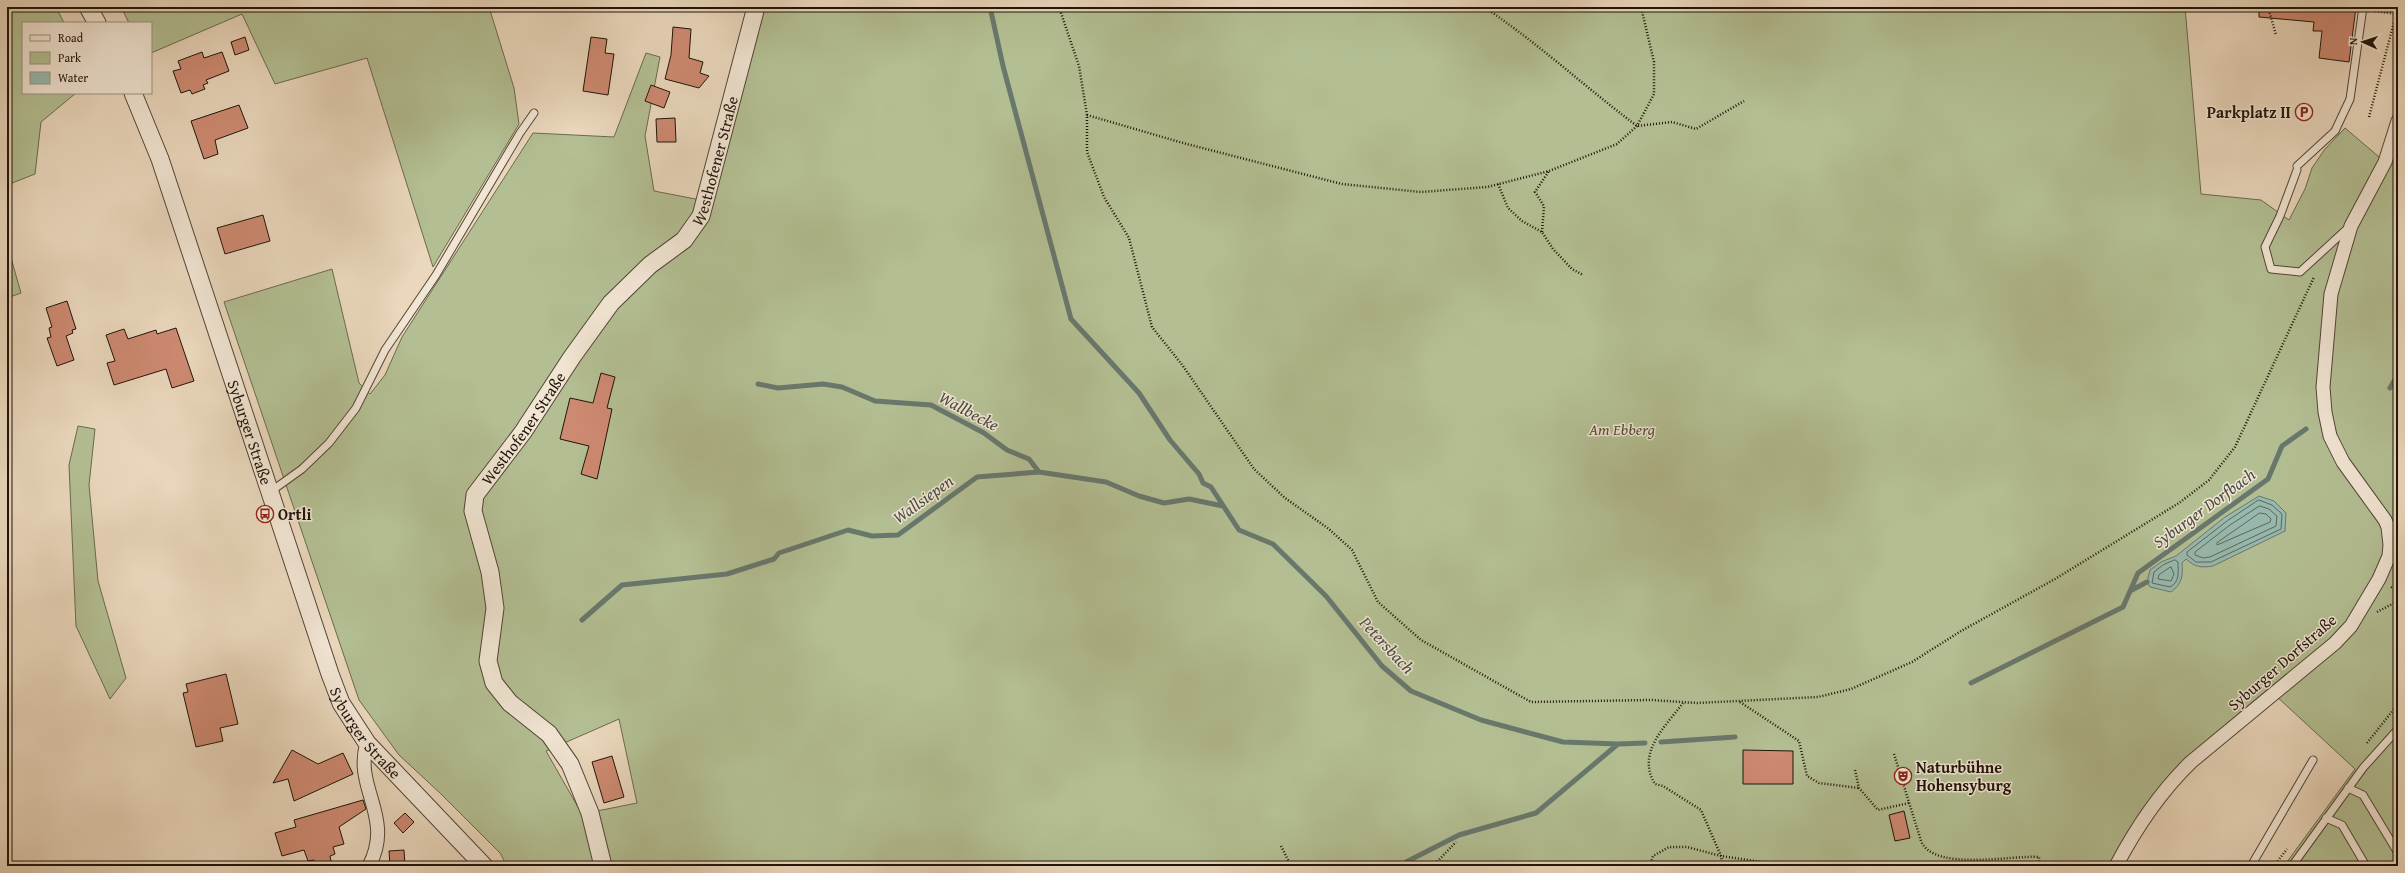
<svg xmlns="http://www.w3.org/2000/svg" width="2405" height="873" viewBox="0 0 2405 873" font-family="'Gentium Book Plus',serif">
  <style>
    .green { fill: #b3bf93; stroke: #696a4e; fill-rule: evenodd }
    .water { fill: #98baaf; stroke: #68786d }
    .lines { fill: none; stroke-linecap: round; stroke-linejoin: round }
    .shore { stroke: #5c675c; stroke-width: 1 }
    .stream { stroke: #68786d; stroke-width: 5 }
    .building { fill: #ce8a72; stroke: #1f1409 }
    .service-casing { stroke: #524536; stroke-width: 9 }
    .minor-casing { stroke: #524536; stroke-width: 15 }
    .tertiary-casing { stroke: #524536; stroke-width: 19 }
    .path { stroke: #1f1409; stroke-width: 2.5; stroke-dasharray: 1 2; stroke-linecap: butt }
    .service { stroke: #f1e5d3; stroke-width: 7 }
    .minor { stroke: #f1e5d3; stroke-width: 13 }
    .tertiary { stroke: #f1e5d3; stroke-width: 17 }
    .labels { text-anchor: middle; stroke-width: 3; stroke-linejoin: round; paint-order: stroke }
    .poi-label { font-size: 16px; font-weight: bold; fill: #1f1409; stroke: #f1e5d3; text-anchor: start }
    .street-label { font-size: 16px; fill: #1f1409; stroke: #f1e5d3 }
    .park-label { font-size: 16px; font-style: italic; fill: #535039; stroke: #f1e5d3 }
    .water-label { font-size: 17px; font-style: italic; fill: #494e43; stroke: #f1e5d3 }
  </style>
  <rect width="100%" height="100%" fill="#ead7bc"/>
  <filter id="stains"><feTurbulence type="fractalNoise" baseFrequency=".005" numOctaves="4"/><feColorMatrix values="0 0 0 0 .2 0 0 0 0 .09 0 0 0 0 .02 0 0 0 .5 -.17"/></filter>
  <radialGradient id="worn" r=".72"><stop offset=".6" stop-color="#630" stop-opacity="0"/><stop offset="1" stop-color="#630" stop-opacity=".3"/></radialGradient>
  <path class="green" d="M7 7H56L64 23H23V93H76L41 122 35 174 7 185Z
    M121 7H489L514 88 519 124 433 267 367 58 275 84 242 14 151 53V23H129Z
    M762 7H2185L2201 194 2261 200 2289 220 2305 189 2312 168 2325 149 2345 128 2385 162 2398 121V866H2284L2355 769 2274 694 2191 762 2152 807 2107 866H507L500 853 440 793 399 755 359 700 224 302 332 269 359 383 370 394 385 375 402 337 533 133 614 137 646 53 660 57 645 136 654 191 711 202ZM619 719 637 803 582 814 546 751Z
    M7 244 21 293 7 298Z
    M78 426 95 429 89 485 98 581 126 678 110 699 76 626 69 465Z"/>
  <path class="water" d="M2259 496 2274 501 2286 513 2285 531 2213 566C2201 568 2195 567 2186 559L2182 563C2183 576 2182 584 2171 592L2150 587 2147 582 2150 570 2161 562 2176 556 2225 517Z"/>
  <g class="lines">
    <path class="shore" d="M2259 500 2272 505 2282 514 2281 529 2211 562H2196L2187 555V552L2227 521Z
      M2260 506 2269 509 2277 516 2276 526 2210 557 2203 558 2195 555V552L2230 525Z
      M2260 513 2266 514 2271 519 2270 522 2217 545V543Z
      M2175 560 2178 562C2178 572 2180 582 2170 587L2152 583 2154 572 2163 565Z
      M2171 567 2174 574 2171 581 2158 579 2159 575Z"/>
    <path class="stream" d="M990 7 1003 66 1071 319 1139 393 1170 440 1199 474 1203 483 1211 487 1239 530 1273 544 1326 596 1382 666 1411 691 1481 720 1563 742 1618 744
      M758 384 778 388 823 384 842 387 875 401 931 405 984 433 1007 450 1029 459 1039 472
      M2390 388 2398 374
      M2130 591 2147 582
      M582 620 622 585 727 574 774 559 779 553 848 530 872 536 898 535 977 477 1039 472 1106 482 1139 496 1164 503 1189 499 1223 506
      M1971 683 2123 607 2138 573 2268 479 2282 446 2306 429
      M1661 742 1735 737
      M1402 866 1406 862 1459 835 1536 813 1618 744 1645 743"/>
  </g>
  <path class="building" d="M2259 7H2356L2349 62 2319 58 2322 31H2313L2314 22 2259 17Z
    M673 27 691 29 689 58 703 62 700 73 709 76 699 88 665 79 671 55Z
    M245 37 249 50 235 55 231 42Z
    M591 37 607 39 605 53 614 54 608 95 583 91Z
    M202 52 204 58 222 52 229 71 206 80 208 83 203 85 205 89 192 94 190 90 181 93 173 71 181 69 178 61Z
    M651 85 670 92 664 108 645 101Z
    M239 105 248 128 215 140 218 154 204 159 191 121Z
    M675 118 676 142H657L656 119Z
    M263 215 270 241 225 254 217 228Z
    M67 301 76 329 72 330 73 333 66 336 74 360 57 366 47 338 51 337 49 328 52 327 46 308Z
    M176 328 194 381 172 388 166 369 114 385 107 363 115 361 106 335 124 329 128 339 156 330 157 334Z
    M601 373 615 377 607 408 612 409 597 479 581 474 589 446 560 439 570 398 593 403Z
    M226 674 238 724 220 728 223 741 196 747 183 693 188 692 186 684Z
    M292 750 318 764 343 753 353 774 294 801 288 779 273 783Z
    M1743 750 1793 751V784H1743Z
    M612 756 624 797 604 803 592 762Z
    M363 800 366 809 339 827 344 844 333 847 335 854 330 856 332 866H315L314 860 308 861 304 850 282 856 275 833 296 827 294 820Z
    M1904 811 1910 838 1895 841 1889 815Z
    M405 813 414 822 403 833 394 823Z
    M404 850 405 866H390L389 851Z"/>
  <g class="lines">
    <defs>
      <path id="service" d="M2297 166 2335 131 2350 99 2363 7
        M2297 170 2280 216 2265 247 2271 269 2300 272 2349 227
        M270 492 302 469 329 443 356 408 385 350 436 275 520 133 534 113
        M2348 788 2363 795 2398 853
        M2326 818 2342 825 2366 866
        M2251 866 2313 760
        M2292 866 2363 768 2398 729"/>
      <path id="minor" d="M367 743C353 788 395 817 369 866
        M2116 866C2136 828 2160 792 2191 762L2335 643 2351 626 2379 579 2389 556 2390 545 2388 527 2385 520 2343 462 2330 436 2325 412 2323 387 2331 294 2351 226 2385 162 2398 121"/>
      <g id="tertiary">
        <path d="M88 7 97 23"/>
        <path id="s1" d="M133 93 160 159 330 674 341 703 367 743 484 866"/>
        <path id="s2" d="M603 866 590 813 570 764 549 734 510 703 494 683 488 661 495 608 490 572 473 511 475 495 523 432 572 357 611 303 650 265 684 240 701 216 756 7"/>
      </g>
    </defs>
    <use href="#service" class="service-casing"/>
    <use href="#minor" class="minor-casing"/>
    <use href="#tertiary" class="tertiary-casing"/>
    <path class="path" d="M1059 7 1079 66 1087 115V152L1104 197 1129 238 1152 327 1183 366 1254 469 1285 498 1329 529 1352 550 1378 602 1421 640 1531 702 1651 700 1697 703 1818 697 1851 689 1912 662 1961 631 2055 579 2179 503 2209 480 2235 447 2314 277
      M1484 7C1538 43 1585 87 1637 126L1672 122 1696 129 1744 101
      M2268 7 2276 35
      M2375 11 2396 14
      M1087 115 1183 143 1342 184 1421 192 1487 187 1549 171 1617 144 1637 126 1654 94V62L1641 7
      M2369 117 2398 7
      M1498 184 1508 208 1522 221 1542 232 1553 249 1572 269 1583 275
      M1542 232 1544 206 1535 192 1549 171
      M2391 587 2398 591
      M2377 612 2398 601
      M1740 702 1799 741 1807 776 1819 783 1859 788
      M1683 703C1665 727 1636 753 1655 784L1663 786 1701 810 1721 856 1723 866
      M2367 743 2398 704
      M1894 754 1921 841C1934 872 2011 855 2039 857V866
      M1855 770 1859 788 1878 810 1909 803
      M1281 846 1291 866
      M1433 866 1456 842
      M1650 866 1653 856 1669 847H1687L1721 856 1769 863 1817 866
      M2274 866 2287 849"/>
    <use href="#service" class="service"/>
    <use href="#minor" class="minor"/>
    <use href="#tertiary" class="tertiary"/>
  </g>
  <defs>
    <symbol id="parking-ring" viewBox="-11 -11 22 22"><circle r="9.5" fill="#f1e5d3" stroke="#8f2418" stroke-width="1.5"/><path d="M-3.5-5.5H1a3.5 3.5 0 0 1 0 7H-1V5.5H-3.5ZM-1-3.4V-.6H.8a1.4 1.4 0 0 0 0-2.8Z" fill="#8f2418"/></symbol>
    <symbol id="bus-ring" viewBox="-11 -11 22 22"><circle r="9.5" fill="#f1e5d3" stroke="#8f2418" stroke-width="1.5"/><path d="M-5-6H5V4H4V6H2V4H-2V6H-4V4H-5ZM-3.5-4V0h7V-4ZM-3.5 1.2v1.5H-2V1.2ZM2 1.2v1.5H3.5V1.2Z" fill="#8f2418"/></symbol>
    <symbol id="theatre-ring" viewBox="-11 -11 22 22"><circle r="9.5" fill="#f1e5d3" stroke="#8f2418" stroke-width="1.5"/><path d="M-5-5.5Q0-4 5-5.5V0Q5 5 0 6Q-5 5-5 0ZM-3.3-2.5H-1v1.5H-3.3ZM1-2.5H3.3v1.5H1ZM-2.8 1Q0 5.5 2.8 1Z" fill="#8f2418"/></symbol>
  </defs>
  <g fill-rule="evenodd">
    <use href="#parking-ring" x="2294" y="102" width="20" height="20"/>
    <use href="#bus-ring" x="255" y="504" width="20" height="20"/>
    <use href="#theatre-ring" x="1893" y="766" width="20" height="20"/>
  </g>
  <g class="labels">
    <g class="poi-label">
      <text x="2291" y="118" text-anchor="end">Parkplatz II</text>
      <text x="278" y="520">Ortli</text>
      <text x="1916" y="773">Naturbühne<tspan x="1916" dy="18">Hohensyburg</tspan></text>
    </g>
    <g class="street-label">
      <text dy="6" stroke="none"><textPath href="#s2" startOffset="830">Westhofener Straße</textPath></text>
      <text dy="6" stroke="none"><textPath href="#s2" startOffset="494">Westhofener Straße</textPath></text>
      <text dy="6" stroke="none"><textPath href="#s1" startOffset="359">Syburger Straße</textPath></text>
      <text transform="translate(2282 662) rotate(-41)" y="6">Syburger Dorfstraße</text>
      <text dy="6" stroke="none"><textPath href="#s1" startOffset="683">Syburger Straße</textPath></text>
    </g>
    <g class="park-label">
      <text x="1622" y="435">Am Ebberg</text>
    </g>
    <g class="water-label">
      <text transform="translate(969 411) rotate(28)" y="6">Wallbecke</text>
      <text transform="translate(923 499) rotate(-36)" y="6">Wallsiepen</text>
      <text transform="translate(2204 508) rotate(-36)" y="6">Syburger Dorfbach</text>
      <text transform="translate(1387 645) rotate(47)" y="6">Petersbach</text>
    </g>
  </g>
  <rect width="2405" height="873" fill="none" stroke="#ead7bc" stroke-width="24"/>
  <rect x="8" y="8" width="2389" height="857" fill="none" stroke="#1f1409" stroke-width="2"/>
  <rect x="12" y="12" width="2381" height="849" fill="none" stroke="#1f1409"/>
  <rect x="22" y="22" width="130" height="72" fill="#f1e5d3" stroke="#9d9182"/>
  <rect x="30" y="35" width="20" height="6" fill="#f1e5d3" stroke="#9d9182"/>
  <text x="58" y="42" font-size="12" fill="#1f1409">Road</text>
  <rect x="30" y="52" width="20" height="12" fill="#b3bf93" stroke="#9d9182"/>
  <text x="58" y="62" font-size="12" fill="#1f1409">Park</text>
  <rect x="30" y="72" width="20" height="12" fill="#98baaf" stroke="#9d9182"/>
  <text x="58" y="82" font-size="12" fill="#1f1409">Water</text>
  <g transform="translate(2363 42) rotate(273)" stroke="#f1e5d3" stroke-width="3" paint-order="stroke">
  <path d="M0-3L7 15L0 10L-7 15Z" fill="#1f1409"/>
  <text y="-6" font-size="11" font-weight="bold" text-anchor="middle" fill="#1f1409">N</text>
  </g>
  <rect width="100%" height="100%" filter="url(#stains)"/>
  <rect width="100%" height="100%" fill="url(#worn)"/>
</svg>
